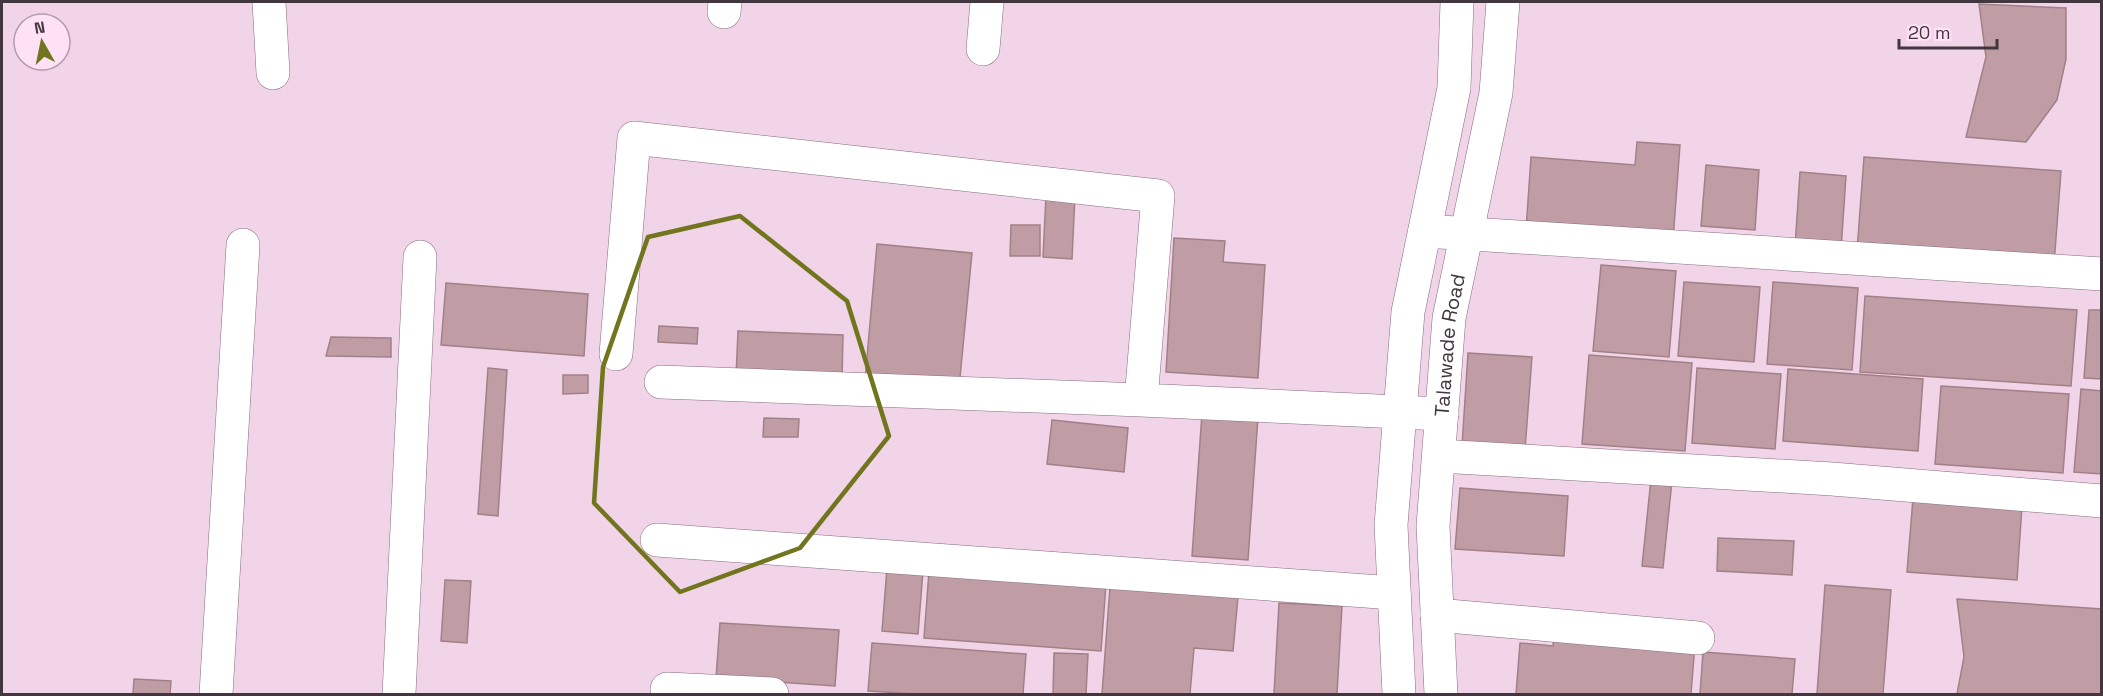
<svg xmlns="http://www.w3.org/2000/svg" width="2103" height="696" viewBox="0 0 2103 696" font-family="'Space Grotesk',sans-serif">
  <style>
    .building { fill: #c09da4; stroke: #a28087; stroke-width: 1.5 }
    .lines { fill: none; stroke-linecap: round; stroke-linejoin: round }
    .minor-casing { stroke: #866c7f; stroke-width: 34 }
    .major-casing { stroke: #866c7f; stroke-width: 34 }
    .minor { stroke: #fff; stroke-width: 33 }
    .major { stroke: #fff; stroke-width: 33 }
    .marked { fill: none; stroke: #71761e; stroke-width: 4.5; stroke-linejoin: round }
    .labels { text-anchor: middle; stroke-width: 5; stroke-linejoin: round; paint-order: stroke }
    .street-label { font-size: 20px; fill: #42363f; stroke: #ffe1f6 }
  </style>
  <rect width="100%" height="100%" fill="#f2d4e9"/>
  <path class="building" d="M1979 4 2066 8V59L2057 100 2026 142 1966 137 1986 57Z
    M1637 142 1680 145 1673 240 1526 230 1531 157 1635 165Z
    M1864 157 2061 171 2054 265 1857 251Z
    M1706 165 1759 170 1755 230 1701 226Z
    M1800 172 1846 176 1841 250 1795 247Z
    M1046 196H1075L1072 259 1043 257Z
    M1011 225H1040V256H1010Z
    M1174 238 1225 241 1223 262 1265 265 1258 378 1166 372Z
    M877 244 972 253 959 388 865 380Z
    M1601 265 1676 271 1669 357 1593 351Z
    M1684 282 1760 287 1754 362 1678 356Z
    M1773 282 1858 288 1852 370 1767 364Z
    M446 283 588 294 584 356 441 345Z
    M1865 296 2077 310 2071 386 1860 372Z
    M2089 310H2102V379L2084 378Z
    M659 326 698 328 697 344 658 342Z
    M738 331 843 335 842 381 736 377Z
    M331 337 391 338V357L326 356Z
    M1468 353 1532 357 1525 450 1462 446Z
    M1589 355 1692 363 1685 451 1582 444Z
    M488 368 507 370 498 516 478 514Z
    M1697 368 1781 374 1775 449 1692 443Z
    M1788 369 1923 379 1918 451 1783 441Z
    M563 375H588V393L563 394Z
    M1941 386 2069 394 2063 473 1935 464Z
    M2081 389 2102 391V474L2074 472Z
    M1202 413 1258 417 1248 560 1192 556Z
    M764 418 799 419 798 437H763Z
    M1052 420 1128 428 1124 472 1047 464Z
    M1651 479 1672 481 1663 568 1642 566Z
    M1460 488 1568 496 1564 556 1455 549Z
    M1913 498 2022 506 2017 580 1907 572Z
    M1718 538 1794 541 1792 575 1717 571Z
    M887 568 923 571 918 634 882 631Z
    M929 571 1106 584 1101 651 924 638Z
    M445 580 471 581 467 643 441 641Z
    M1825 585 1891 590 1883 694H1817Z
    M1110 587 1238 597 1233 651 1194 648 1190 694H1102Z
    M1957 599 2102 609V694H1957L1964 657Z
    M1279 603 1342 606 1337 694H1274Z
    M720 623 839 630 835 686 716 678Z
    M1554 633 1695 644 1691 694H1516L1520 643 1553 646Z
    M872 643 1026 654 1023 694H917L868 691Z
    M1703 652 1795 659 1792 694H1700Z
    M1054 653 1088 654 1086 694H1053Z
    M134 679 171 681 170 694H133Z"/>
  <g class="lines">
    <defs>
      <path id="minor" d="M269 2 273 73
        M724 12 725 2
        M983 49 987 2
        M1425 231 2102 274
        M616 354 634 138 1158 196 1141 400 1442 414
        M661 382 1141 400
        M1439 456 1832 479 2102 501
        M657 540 1394 593
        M1437 615 1698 638
        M667 689 772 694
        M216 694 243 245
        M399 694 420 257"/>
      <g id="major">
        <path d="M1399 694 1391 525 1408 312 1454 88 1457 2"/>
        <path id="s1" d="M1441 694 1433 526 1449 318 1496 93 1503 2"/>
      </g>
    </defs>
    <use href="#minor" class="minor-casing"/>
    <use href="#major" class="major-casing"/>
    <use href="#minor" class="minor"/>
    <use href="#major" class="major"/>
  </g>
  <path class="marked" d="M740 216 847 301 889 436 800 548 680 592 594 503 603 367 648 237Z"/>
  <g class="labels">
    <g class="street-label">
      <text dy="7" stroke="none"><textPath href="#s1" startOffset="350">Talawade Road</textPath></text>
    </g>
  </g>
  <rect width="2103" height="696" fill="none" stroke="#42363f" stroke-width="6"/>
  <g transform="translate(42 42) rotate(351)"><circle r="28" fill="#ffe1f6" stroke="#b39dad" stroke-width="1.5"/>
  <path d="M0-4.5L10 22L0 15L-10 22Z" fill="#71761e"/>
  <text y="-9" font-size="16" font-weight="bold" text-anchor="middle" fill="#42363f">N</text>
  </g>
  <path d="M1899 39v9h98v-9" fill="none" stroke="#42363f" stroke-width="3"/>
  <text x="1908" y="39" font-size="18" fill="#42363f" stroke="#ffe1f6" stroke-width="4.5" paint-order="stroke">20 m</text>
</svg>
